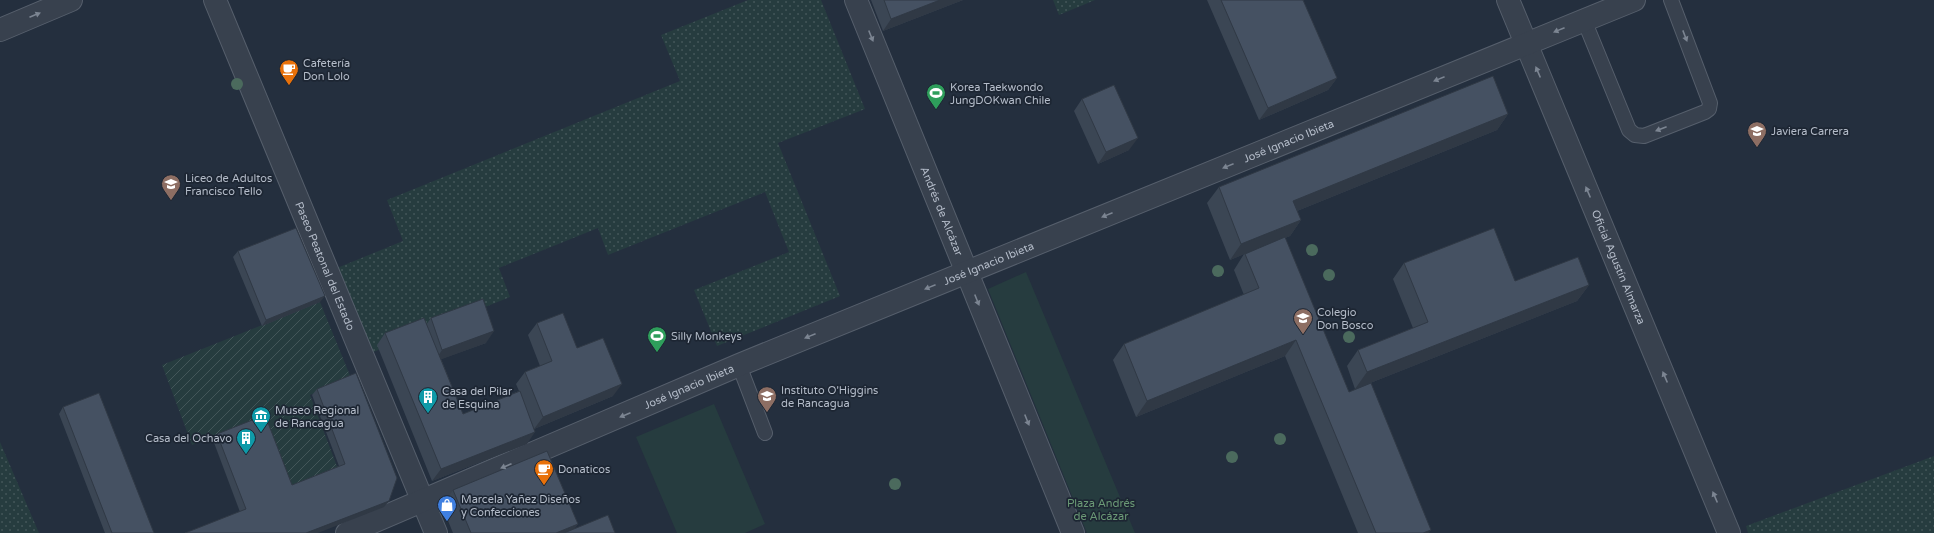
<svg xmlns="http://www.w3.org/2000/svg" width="1934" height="533" viewBox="0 0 1934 533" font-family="'Varela Round',sans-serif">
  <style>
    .grass { fill: url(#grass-dots) }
    .park { fill: #263c3f }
    .garden { fill: url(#garden-furrows) }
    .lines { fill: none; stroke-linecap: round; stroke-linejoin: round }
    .lane-casing { stroke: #565f6c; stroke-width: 16 }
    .street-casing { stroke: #565f6c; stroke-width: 24 }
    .lane { stroke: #38414e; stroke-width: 14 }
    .street { stroke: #38414e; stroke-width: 22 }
    .tree { fill: #4b6a5d }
    .wall { fill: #3b4654 }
    .shaded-wall { fill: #303945 }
    .building { fill: #455162; stroke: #303945 }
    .oneway { fill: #7c8592 }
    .labels { text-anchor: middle; stroke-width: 3.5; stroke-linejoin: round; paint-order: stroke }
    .poi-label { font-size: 11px; fill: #b4bcc9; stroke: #1d2633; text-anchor: start }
    .street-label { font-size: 11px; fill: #b4bcc9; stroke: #1d2633 }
    .park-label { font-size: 11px; fill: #6b9a76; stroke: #1d2633 }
  </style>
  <defs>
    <pattern id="grass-dots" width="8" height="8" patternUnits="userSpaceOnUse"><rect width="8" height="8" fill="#263c3f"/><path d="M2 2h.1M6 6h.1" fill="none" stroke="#435659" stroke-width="1.8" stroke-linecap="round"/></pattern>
    <pattern id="garden-furrows" width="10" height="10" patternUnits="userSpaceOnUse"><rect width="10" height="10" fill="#263c3f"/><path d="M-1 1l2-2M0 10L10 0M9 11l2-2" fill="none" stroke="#435659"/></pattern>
  </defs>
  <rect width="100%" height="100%" fill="#242f3e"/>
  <path class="grass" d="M748 0H821L865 109 778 143 840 296 717 346 694 290 789 252 765 192 608 255 598 228 499 268 510 297 371 353 337 268 403 241 387 200 680 81 661 35Z
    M1053 0H1095L1059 15Z
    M0 442 39 533H0Z
    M1934 456V533H1748L1746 526Z"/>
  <path class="park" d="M1026 272 1135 533H1087L988 289Z
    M714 404 765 524 745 533H677L636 437Z"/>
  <path class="garden" d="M320 302 351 378 310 395 338 469 288 488 262 418 192 445 162 365Z"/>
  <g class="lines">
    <defs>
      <path id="lane" d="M1584 20 1629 130 1635 135 1644 136 1705 112 1709 109 1710 103 1671 0
        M739 365 765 433"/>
      <g id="street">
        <path id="s1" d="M215 0 436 533"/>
        <path id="s2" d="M856 0 1073 533"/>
        <path id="s3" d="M1508 0 1729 533"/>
        <path d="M0 30 71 0"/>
        <path id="s4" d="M347 533 739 365 1634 0"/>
      </g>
    </defs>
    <use href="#lane" class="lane-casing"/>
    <use href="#street" class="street-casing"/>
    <use href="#lane" class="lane"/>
    <use href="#street" class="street"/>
  </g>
  <g class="tree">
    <circle cx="237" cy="84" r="6"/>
    <circle cx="1312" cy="250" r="6"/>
    <circle cx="1218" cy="271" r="6"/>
    <circle cx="1329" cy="275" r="6"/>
    <circle cx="1349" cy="337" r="6"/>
    <circle cx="1280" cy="439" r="6"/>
    <circle cx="1232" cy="457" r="6"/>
    <circle cx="895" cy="484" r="6"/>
  </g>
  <path class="wall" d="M871 0H963L883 31Z
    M1207 0H1303L1337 78 1328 90 1259 120Z
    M1082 99 1129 150 1098 164 1074 111Z
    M1508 114 1497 130 1297 211 1301 220 1290 236 1285 238 1349 392 1429 533H1358L1285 356 1136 417 1113 360 1124 344 1244 295 1234 270 1244 254 1230 260 1207 203 1219 187Z
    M238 251 320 302 262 326 233 257Z
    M1404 263 1515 281 1589 285 1577 301 1355 389 1347 366 1358 350 1413 328 1393 279Z
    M431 318 486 343 441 359 463 414 519 391 516 384 525 372 540 366 528 335 537 323 577 348 613 396 534 429 528 413 527 444 432 481 377 345 385 333 426 325Z
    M317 389 384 507 240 512 213 440 217 434 292 485 339 466 312 395Z
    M63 407 154 533H105L59 414Z
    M453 490 578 524 574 529 615 533H453L442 506Z"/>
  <path class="shaded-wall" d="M940 0H963L883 31 891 19Z
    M1337 78 1328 90 1259 120 1268 108Z
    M1508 114 1497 130 1282 217 1293 201Z
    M1138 138 1129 150 1098 164 1106 152Z
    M1301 220 1290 236 1230 260 1241 244Z
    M1589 285 1577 301 1355 389 1367 372Z
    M325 296 320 302 262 326 266 320Z
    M494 331 486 343 434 362 442 350Z
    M1296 340 1285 356 1136 417 1147 401Z
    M622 384 613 396 534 429 543 417Z
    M535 432 527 444 432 481 441 469Z
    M389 501 384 507 318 533H306Z
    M578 524 571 533H556Z
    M1431 530 1429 533H1423Z"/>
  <path class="building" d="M884 0H940L891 19Z
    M1221 0H1303L1337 78 1268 108Z
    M1493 76 1508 114 1293 201 1301 220 1241 244 1219 187Z
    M1114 85 1138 138 1106 152 1082 99Z
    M296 228 325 296 266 320 238 251Z
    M1494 228 1515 281 1578 257 1589 285 1367 372 1358 350 1428 322 1404 263Z
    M1285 237 1349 392 1371 383 1431 530 1423 533H1376L1296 340 1147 401 1124 344 1259 288 1245 254Z
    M483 299 494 331 442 350 431 318Z
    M563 313 577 348 603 338 622 384 543 417 525 372 552 361 537 323Z
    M424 318 463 414 520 391 535 432 441 469 385 333Z
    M356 373 397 478 389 501 306 533H185L246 509 217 434 265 415 292 485 345 464 317 389Z
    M99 393 154 533H112L63 407Z
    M547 451 578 524 556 533H471L453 490Z
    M608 515 615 533H564Z"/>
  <defs><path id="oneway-solid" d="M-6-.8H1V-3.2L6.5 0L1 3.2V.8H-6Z"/></defs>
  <g class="oneway">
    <use href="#oneway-solid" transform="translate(35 15) rotate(-23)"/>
    <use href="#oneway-solid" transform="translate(1559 30) rotate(158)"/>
    <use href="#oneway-solid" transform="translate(871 36) rotate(68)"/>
    <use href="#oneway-solid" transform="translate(1685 36) rotate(69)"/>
    <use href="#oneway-solid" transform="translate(1538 72) rotate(-113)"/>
    <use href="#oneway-solid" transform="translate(1439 79) rotate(158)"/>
    <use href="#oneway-solid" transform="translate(1661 129) rotate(159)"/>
    <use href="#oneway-solid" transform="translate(1228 166) rotate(158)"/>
    <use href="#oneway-solid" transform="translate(1588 192) rotate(-113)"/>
    <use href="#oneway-solid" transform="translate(1107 215) rotate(158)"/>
    <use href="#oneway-solid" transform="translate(930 287) rotate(158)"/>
    <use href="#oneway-solid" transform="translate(977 300) rotate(68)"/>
    <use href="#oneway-solid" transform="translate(810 336) rotate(158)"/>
    <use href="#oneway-solid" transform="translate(1665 377) rotate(-113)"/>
    <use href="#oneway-solid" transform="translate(625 415) rotate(157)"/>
    <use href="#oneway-solid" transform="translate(1027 420) rotate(68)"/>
    <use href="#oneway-solid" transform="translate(506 466) rotate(157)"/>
    <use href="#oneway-solid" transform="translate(1715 497) rotate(-113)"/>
  </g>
  <defs>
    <symbol id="cafe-pin" viewBox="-11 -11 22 30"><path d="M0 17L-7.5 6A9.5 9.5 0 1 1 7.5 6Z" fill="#e8710a" stroke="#1d2633"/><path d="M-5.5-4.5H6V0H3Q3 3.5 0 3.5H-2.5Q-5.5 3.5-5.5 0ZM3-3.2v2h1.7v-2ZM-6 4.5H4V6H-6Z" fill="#fff"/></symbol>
    <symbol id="stadium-pin" viewBox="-11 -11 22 30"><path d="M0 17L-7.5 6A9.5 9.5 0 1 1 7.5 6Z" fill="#2e9e5b" stroke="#1d2633"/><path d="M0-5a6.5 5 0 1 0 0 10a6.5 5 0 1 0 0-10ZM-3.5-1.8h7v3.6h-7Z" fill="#fff"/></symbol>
    <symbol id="school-pin" viewBox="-11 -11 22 30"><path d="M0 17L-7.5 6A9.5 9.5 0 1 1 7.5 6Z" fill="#8d6e63" stroke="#1d2633"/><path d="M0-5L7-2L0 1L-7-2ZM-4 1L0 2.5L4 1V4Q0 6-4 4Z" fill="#fff"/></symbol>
    <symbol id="building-pin" viewBox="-11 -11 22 30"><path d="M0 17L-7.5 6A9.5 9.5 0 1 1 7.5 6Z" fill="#0f9aa8" stroke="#1d2633"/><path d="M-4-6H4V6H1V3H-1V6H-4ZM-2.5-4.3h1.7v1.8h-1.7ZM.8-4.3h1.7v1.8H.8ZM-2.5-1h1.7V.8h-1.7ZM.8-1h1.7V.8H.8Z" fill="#fff"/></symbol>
    <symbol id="museum-pin" viewBox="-11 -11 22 30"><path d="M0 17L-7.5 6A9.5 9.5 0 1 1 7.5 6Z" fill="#0f9aa8" stroke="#1d2633"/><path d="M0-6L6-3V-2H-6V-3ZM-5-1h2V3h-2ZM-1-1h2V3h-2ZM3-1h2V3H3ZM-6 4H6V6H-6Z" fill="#fff"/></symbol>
    <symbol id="shop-pin" viewBox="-11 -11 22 30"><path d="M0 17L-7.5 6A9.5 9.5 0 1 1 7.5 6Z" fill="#3f7fe0" stroke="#1d2633"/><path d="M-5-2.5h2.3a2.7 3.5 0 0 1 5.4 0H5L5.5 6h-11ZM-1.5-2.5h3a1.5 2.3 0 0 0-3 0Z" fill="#fff"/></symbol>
  </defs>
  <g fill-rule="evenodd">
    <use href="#cafe-pin" x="278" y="58" width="22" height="30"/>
    <use href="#stadium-pin" x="925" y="82" width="22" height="30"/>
    <use href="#school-pin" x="1746" y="120" width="22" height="30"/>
    <use href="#school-pin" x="160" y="173" width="22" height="30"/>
    <use href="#school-pin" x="1292" y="307" width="22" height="30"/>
    <use href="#stadium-pin" x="646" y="325" width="22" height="30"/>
    <use href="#school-pin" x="756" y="385" width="22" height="30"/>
    <use href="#building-pin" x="417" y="386" width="22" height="30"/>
    <use href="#museum-pin" x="250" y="405" width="22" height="30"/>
    <use href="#building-pin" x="235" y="427" width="22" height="30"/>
    <use href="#cafe-pin" x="533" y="458" width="22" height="30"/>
    <use href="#shop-pin" x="436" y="494" width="22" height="30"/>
  </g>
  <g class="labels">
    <g class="poi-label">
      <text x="303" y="67">Cafetería<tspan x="303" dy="13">Don Lolo</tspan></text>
      <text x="950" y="91">Korea Taekwondo<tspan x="950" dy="13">JungDOKwan Chile</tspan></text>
      <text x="1771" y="135">Javiera Carrera</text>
      <text x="185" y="182">Liceo de Adultos<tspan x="185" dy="13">Francisco Tello</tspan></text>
      <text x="1317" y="316">Colegio<tspan x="1317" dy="13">Don Bosco</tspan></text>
      <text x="671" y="340">Silly Monkeys</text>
      <text x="781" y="394">Instituto O'Higgins<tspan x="781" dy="13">de Rancagua</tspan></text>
      <text x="442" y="395">Casa del Pilar<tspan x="442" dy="13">de Esquina</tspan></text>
      <text x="275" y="414">Museo Regional<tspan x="275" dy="13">de Rancagua</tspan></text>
      <text x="232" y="442" text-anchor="end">Casa del Ochavo</text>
      <text x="558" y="473">Donaticos</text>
      <text x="461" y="503">Marcela Yañez Diseños<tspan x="461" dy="13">y Confecciones</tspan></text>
    </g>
    <g class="street-label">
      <text dy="4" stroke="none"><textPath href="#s4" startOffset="1020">José Ignacio Ibieta</textPath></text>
      <text dy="4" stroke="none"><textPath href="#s2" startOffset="228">Andrés de Alcázar</textPath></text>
      <text dy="4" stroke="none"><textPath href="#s4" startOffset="696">José Ignacio Ibieta</textPath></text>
      <text dy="4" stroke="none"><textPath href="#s1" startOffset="288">Paseo Peatonal del Estado</textPath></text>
      <text dy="4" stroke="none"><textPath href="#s3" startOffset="289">Oficial Agustín Almarza</textPath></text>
      <text dy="4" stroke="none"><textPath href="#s4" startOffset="372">José Ignacio Ibieta</textPath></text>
    </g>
    <g class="park-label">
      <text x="1101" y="507">Plaza Andrés<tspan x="1101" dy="13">de Alcázar</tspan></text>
    </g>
  </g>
</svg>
